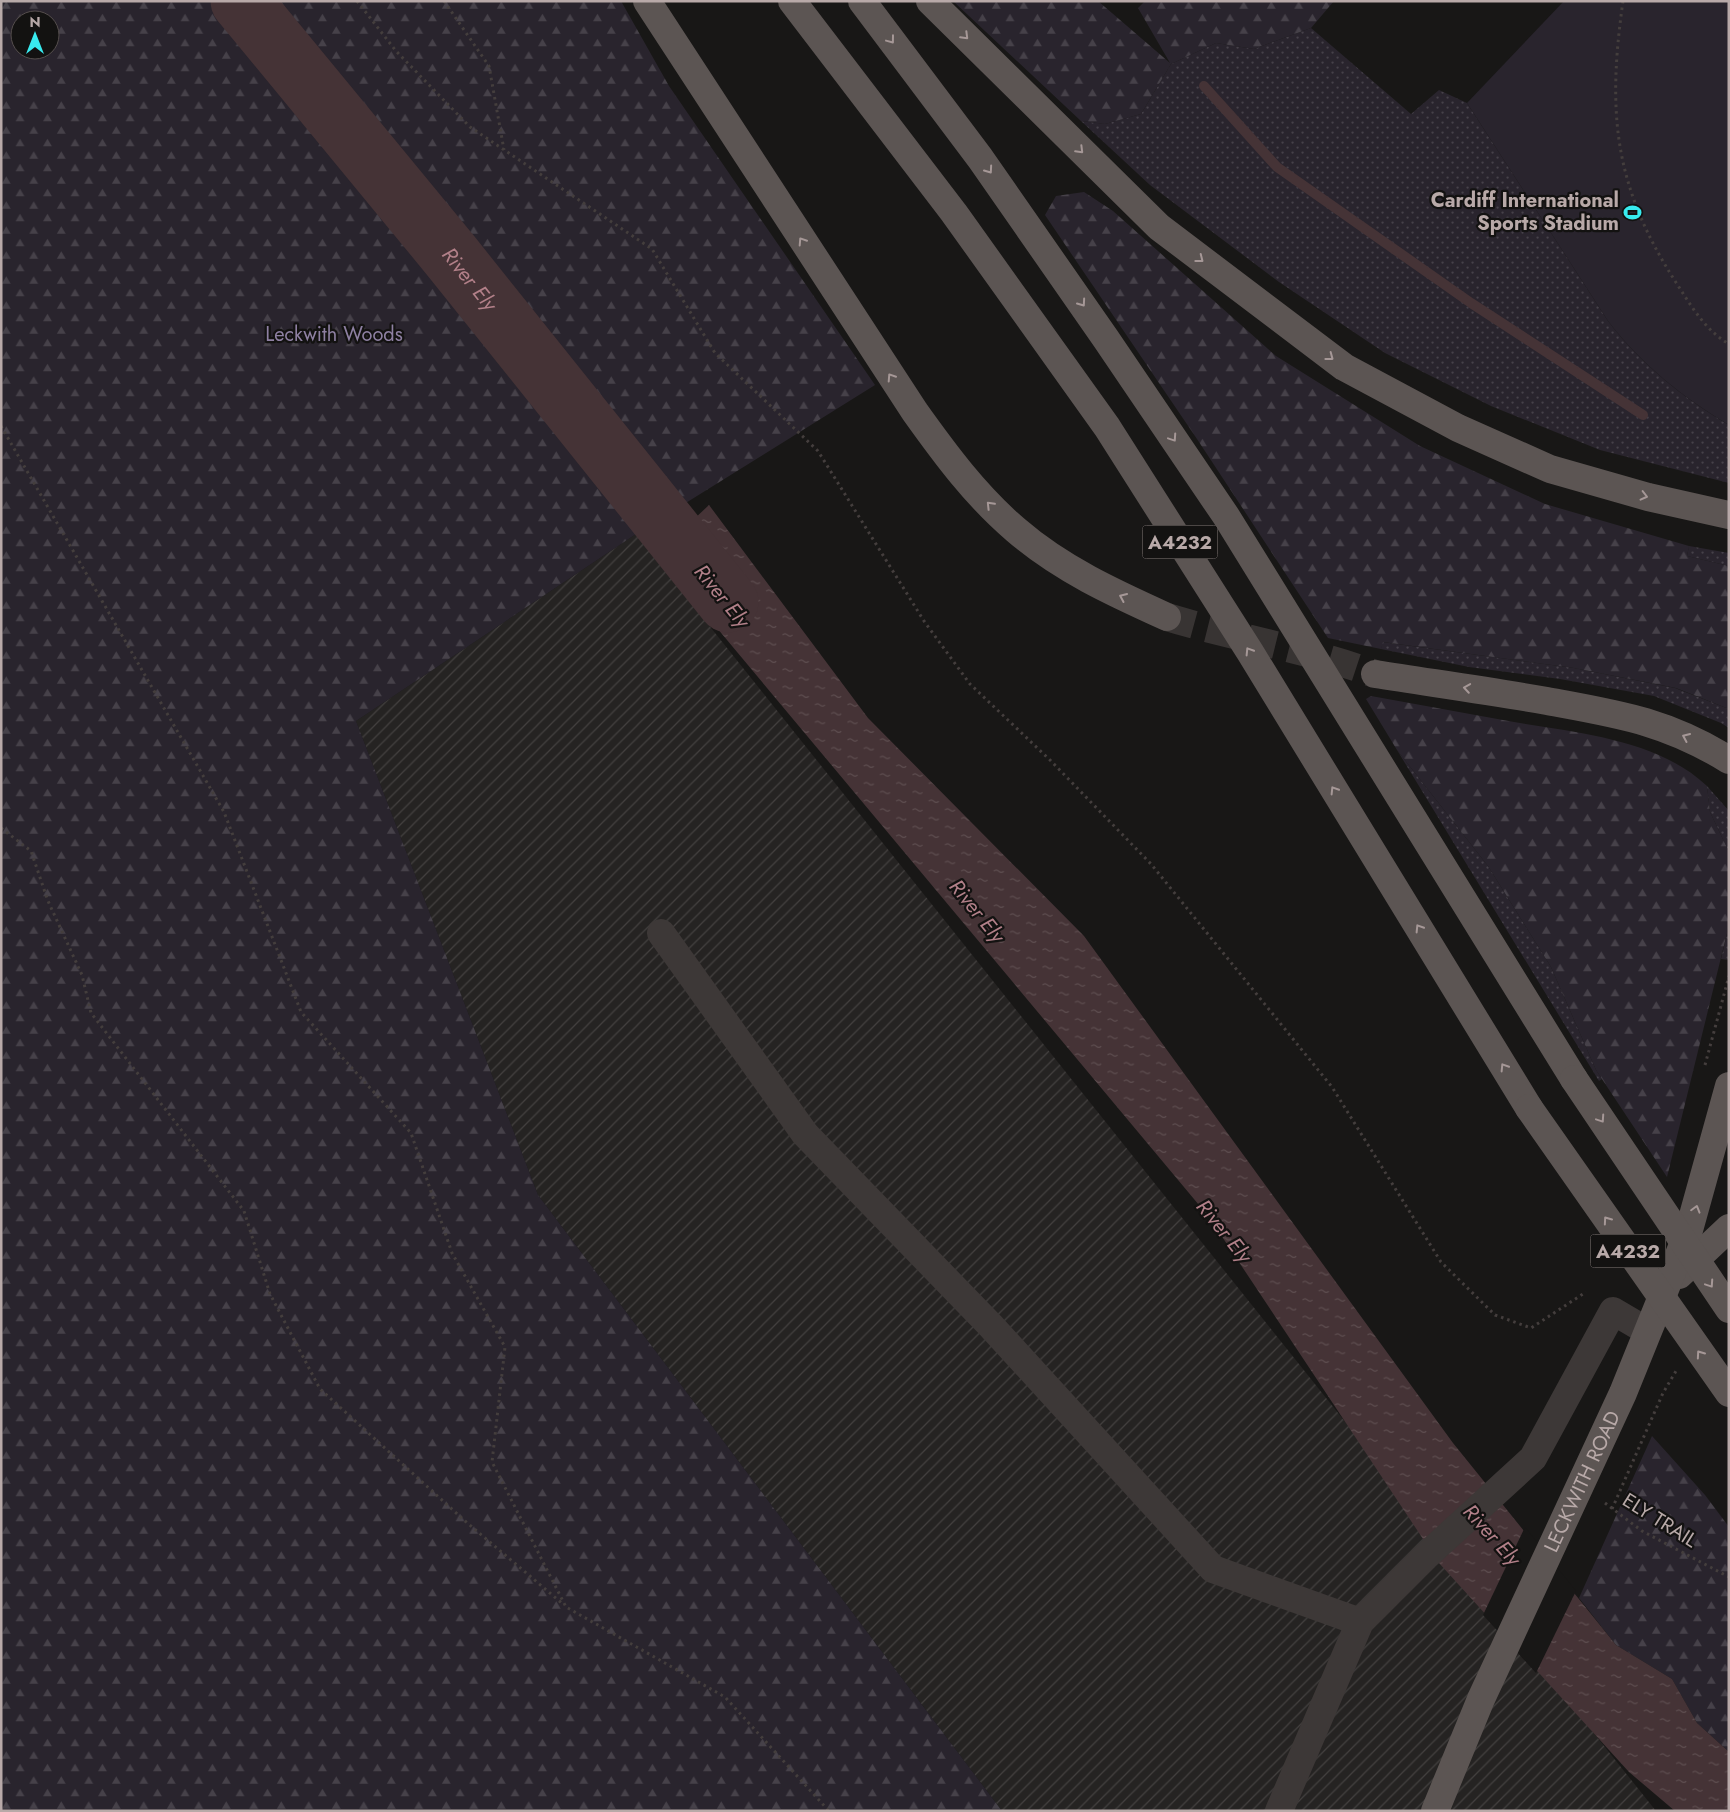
<svg xmlns="http://www.w3.org/2000/svg" width="1730" height="1812" viewBox="0 0 1730 1812" font-family="Jost,sans-serif">
  <style>
    .industrial { fill: url(#industrial-furrows) }
    .grass { fill: url(#grass-dots) }
    .forest { fill: url(#forest-firs); fill-rule: evenodd }
    .pitch { fill: #29242d }
    .water { fill: url(#water-ripples) }
    .pier { fill: #181716 }
    .lines { fill: none; stroke-linecap: round; stroke-linejoin: round }
    .stream { stroke: #453336; stroke-width: 10 }
    .river { stroke: #453336; stroke-width: 61 }
    .major-tunnel { stroke: #383433; stroke-width: 28; stroke-dasharray: 28 14; stroke-linecap: butt }
    .path { stroke: #443e3d; stroke-width: 3; stroke-dasharray: 2.5 4; stroke-linecap: butt }
    .minor { stroke: #3d3837; stroke-width: 28 }
    .major { stroke: #5c5553; stroke-width: 28 }
    .major-bridge { stroke: #5c5553; stroke-width: 28 }
    .oneway { stroke: #a69897 }
    .labels { text-anchor: middle; stroke-width: 4.5; stroke-linejoin: round; paint-order: stroke }
    .shield { fill: #131211; stroke: #867c7b; stroke-width: 1 }
    .shield-label { font-size: 19px; font-weight: bold; fill: #b8a9a8 }
    .poi-label { font-size: 20px; font-weight: bold; fill: #b8a9a8; stroke: #131211; text-anchor: end }
    .park-label { font-size: 20px; fill: #8e80a2; stroke: #131211 }
    .street-label { font-size: 20px; fill: #b8a9a8; stroke: #131211 }
    .water-label { font-size: 21px; font-style: italic; fill: #b28089; stroke: #131211 }
  </style>
  <defs>
    <pattern id="industrial-furrows" width="10" height="10" patternUnits="userSpaceOnUse" patternTransform="scale(1.25)"><rect width="10" height="10" fill="#252322"/><path d="M-1 1l2-2M0 10L10 0M9 11l2-2" fill="none" stroke="#43403f"/></pattern>
    <pattern id="grass-dots" width="8" height="8" patternUnits="userSpaceOnUse" patternTransform="scale(1.25)"><rect width="8" height="8" fill="#29242d"/><path d="M2 2h.1M6 6h.1" fill="none" stroke="#464149" stroke-width="1.8" stroke-linecap="round"/></pattern>
    <pattern id="forest-firs" width="22" height="20" patternUnits="userSpaceOnUse" patternTransform="scale(1.25)"><rect width="22" height="20" fill="#29242d"/><path d="M5 1l3.5 6h-7zM16 11l3.5 6h-7z" fill="#464149"/></pattern>
    <pattern id="water-ripples" width="26" height="14" patternUnits="userSpaceOnUse" patternTransform="scale(1.25)"><rect width="26" height="14" fill="#453336"/><path d="M2 4q2-2 4 0t4 0M15 11q2-2 4 0t4 0" fill="none" stroke="#5e4e50"/></pattern>
  </defs>
  <rect width="100%" height="100%" fill="#181716"/>
  <path class="industrial" d="M636 534 1656 1811H1002L538 1195 356 721Z"/>
  <path class="grass" d="M1311 28 1411 114 1439 90 1467 103 1608 321C1641 364 1682 397 1729 425V483L1600 450 1491 406 1385 353 1279 282 1150 185 1081 121 1105 124 1141 114 1171 64 1216 43 1254 49Z
    M1689 546 1729 553V566L1687 556Z
    M1382 642 1574 668 1675 688 1729 709V728L1721 723 1654 696 1560 679 1469 667 1381 649Z
    M1397 750 1488 866 1551 967 1596 1070 1602 1079 1599 1081Z
    M1707 786 1729 811V852L1710 812Z
    M1729 925V960L1721 959Z"/>
  <path class="forest" d="M1 1H621L669 86 875 385 636 534 356 721 538 1195 1002 1811H1ZM20 20H50V50H20Z
    M953 1H1098L1170 63 1138 8 1145 1H1334L1311 28 1254 49 1216 43 1171 64 1141 114 1105 124 1081 121Z
    M1084 192 1113 211 1276 356 1420 446 1545 504 1689 546 1687 556 1729 566V709L1676 688 1574 668 1383 642 1381 649 1328 638 1197 439 1045 215 1056 196Z
    M1371 696C1419 705 1466 713 1514 722 1578 733 1657 739 1707 786L1710 812 1729 852V925L1667 1177 1596 1070 1551 967 1488 866 1397 750 1366 699Z
    M1652 1436 1705 1495 1729 1527V1752L1697 1723 1672 1679 1616 1645 1579 1598Z"/>
  <path class="pitch" d="M1564 1H1729V425C1682 397 1641 364 1608 321L1467 103Z"/>
  <path class="water" d="M709 505 868 718 1084 936 1453 1443 1616 1645 1672 1679 1697 1723 1729 1752V1811H1675L1629 1772 1439 1563 1209 1217 656 555Z"/>
  <path class="pier" d="M1525 1527 1576 1591 1536 1673 1483 1615Z"/>
  <g class="lines">
    <path class="stream" d="M1204 86 1277 167 1471 303 1643 415"/>
    <path class="river" id="s1" d="M241 1 451 256 728 602"/>
    <path class="major-tunnel" d="M1167 617C1236 638 1307 649 1375 674"/>
    <path class="path" d="M357 1 396 51 470 127 652 249 715 353 818 451 924 621 970 684 1050 760 1151 864 1332 1087 1441 1262 1495 1315 1531 1328 1586 1292
      M444 1 489 66 504 150
      M1623 1C1607 114 1614 187 1677 284 1691 306 1706 331 1729 344
      M1 426 224 812 301 1012 411 1133 452 1253 505 1347 492 1462 566 1607 725 1697 829 1811
      M1 828 31 851 48 901 82 975 91 1013 244 1211 270 1294 320 1389 465 1521 564 1605
      M1705 1065 1729 976
      M1605 1503 1642 1531 1729 1577
      M1612 1509 1663 1393 1676 1371"/>
    <path class="minor" d="M661 933 805 1134 991 1326 1213 1569 1360 1622
      M1279 1811 1360 1622 1425 1557 1533 1458 1613 1311 1647 1331"/>
    <g class="major">
      <path d="M647 1 915 412C945 454 976 496 1016 530 1061 569 1114 593 1167 617"/>
      <path d="M792 1 954 213 1107 427 1250 652 1529 1108"/>
      <path d="M862 1 980 158 1106 339 1226 516 1574 1079"/>
      <path d="M930 1 1159 227 1344 367 1458 428 1550 469 1648 497 1729 515"/>
      <path d="M1375 674C1432 683 1490 691 1547 701 1618 714 1666 721 1729 760"/>
      <path d="M1679 1275 1729 1228"/>
      <path id="s2" d="M1435 1811 1481 1699 1623 1393 1689 1230 1729 1086"/>
    </g>
    <path class="major-bridge" d="M1574 1079 1729 1309
      M1529 1108 1729 1393"/>
  </g>
  <defs><path id="oneway-chevron" d="M-2-3.5L2.5 0L-2 3.5" fill="none" stroke-width="1.6" stroke-linecap="round" stroke-linejoin="round" transform="scale(1.25)"/></defs>
  <g class="oneway">
    <use href="#oneway-chevron" transform="translate(965 36) rotate(45)"/>
    <use href="#oneway-chevron" transform="translate(891 40) rotate(53)"/>
    <use href="#oneway-chevron" transform="translate(1080 150) rotate(45)"/>
    <use href="#oneway-chevron" transform="translate(989 170) rotate(55)"/>
    <use href="#oneway-chevron" transform="translate(802 241) rotate(-123)"/>
    <use href="#oneway-chevron" transform="translate(1200 259) rotate(38)"/>
    <use href="#oneway-chevron" transform="translate(1082 303) rotate(55)"/>
    <use href="#oneway-chevron" transform="translate(1330 357) rotate(37)"/>
    <use href="#oneway-chevron" transform="translate(891 377) rotate(-123)"/>
    <use href="#oneway-chevron" transform="translate(1173 438) rotate(56)"/>
    <use href="#oneway-chevron" transform="translate(1644 496) rotate(14)"/>
    <use href="#oneway-chevron" transform="translate(990 505) rotate(-134)"/>
    <use href="#oneway-chevron" transform="translate(1123 597) rotate(-156)"/>
    <use href="#oneway-chevron" transform="translate(1249 651) rotate(-122)"/>
    <use href="#oneway-chevron" transform="translate(1467 688) rotate(-171)"/>
    <use href="#oneway-chevron" transform="translate(1686 737) rotate(-156)"/>
    <use href="#oneway-chevron" transform="translate(1334 790) rotate(-122)"/>
    <use href="#oneway-chevron" transform="translate(1419 928) rotate(-122)"/>
    <use href="#oneway-chevron" transform="translate(1504 1067) rotate(-122)"/>
    <use href="#oneway-chevron" transform="translate(1601 1119) rotate(56)"/>
    <use href="#oneway-chevron" transform="translate(1696 1209) rotate(-74)"/>
    <use href="#oneway-chevron" transform="translate(1607 1220) rotate(-125)"/>
    <use href="#oneway-chevron" transform="translate(1710 1284) rotate(56)"/>
    <use href="#oneway-chevron" transform="translate(1700 1354) rotate(-125)"/>
  </g>
  <defs>
    <symbol id="stadium-bare" viewBox="-9 -9 18 18"><path d="M0-5a6.5 5 0 1 0 0 10a6.5 5 0 1 0 0-10ZM-3.5-1.8h7v3.6h-7Z" fill="#38eaee" stroke="#131211" stroke-width="2.5" paint-order="stroke"/></symbol>
  </defs>
  <g fill-rule="evenodd">
    <use href="#stadium-bare" x="1620" y="200" width="25" height="25"/>
  </g>
  <g class="labels">
    <g class="shield">
      <rect x="1142.5" y="525.5" width="75" height="33" rx="4"/>
      <rect x="1590.5" y="1234.5" width="75" height="33" rx="4"/>
    </g>
    <g class="shield-label">
      <text x="1180" y="549">A4232</text>
      <text x="1628" y="1258">A4232</text>
    </g>
    <g class="poi-label">
      <text x="1619" y="207">Cardiff International<tspan x="1619" dy="23">Sports Stadium</tspan></text>
    </g>
    <g class="park-label">
      <text x="334" y="341">Leckwith Woods</text>
    </g>
    <g class="street-label">
      <text dy="7" stroke="none"><textPath href="#s2" startOffset="361">LECKWITH ROAD</textPath></text>
      <text transform="translate(1660 1520) rotate(32)" y="7">ELY TRAIL</text>
    </g>
    <g class="water-label">
      <text dy="7" stroke="none"><textPath href="#s1" startOffset="360">River Ely</textPath></text>
      <text transform="translate(722 596) rotate(51)" y="7">River Ely</text>
      <text transform="translate(977 911) rotate(51)" y="7">River Ely</text>
      <text transform="translate(1224 1231) rotate(51)" y="7">River Ely</text>
      <text transform="translate(1492 1535) rotate(48)" y="7">River Ely</text>
    </g>
  </g>
  <rect width="1730" height="1812" fill="none" stroke="#b8a9a8" stroke-width="5"/>
  <g transform="translate(35 35)"><circle r="24" fill="#131211" stroke="#554e4d"/>
  <path d="M0-4L9 19L0 12L-9 19Z" fill="#38eaee"/>
  <text y="-8" font-size="14" font-weight="bold" text-anchor="middle" fill="#b8a9a8">N</text>
  </g>
</svg>
